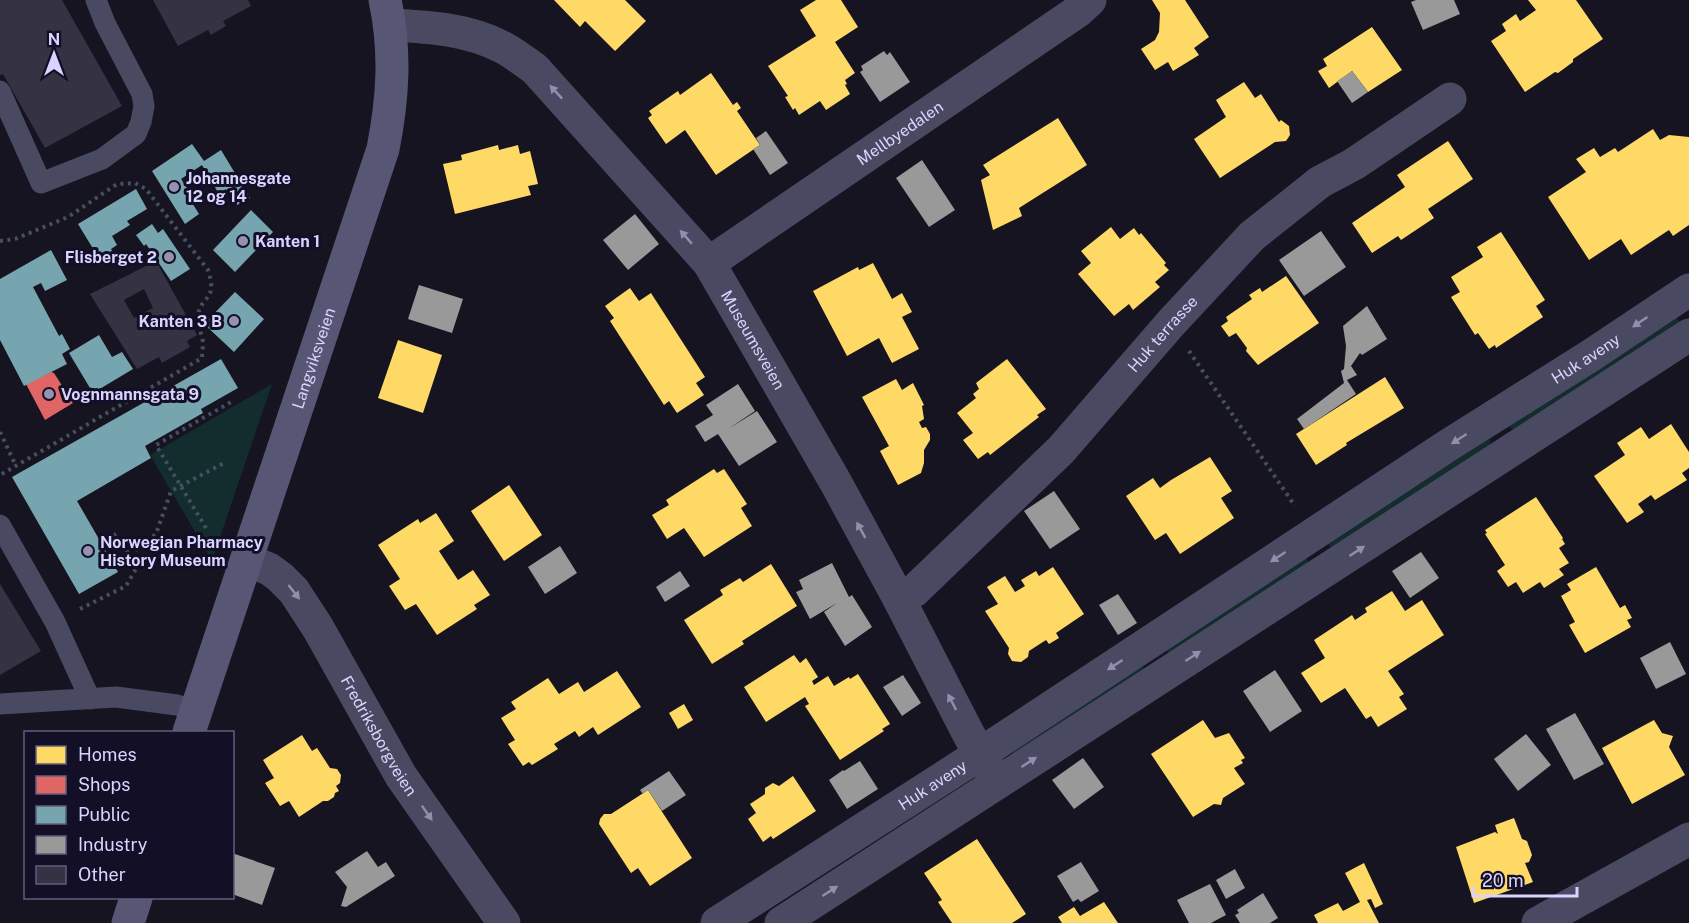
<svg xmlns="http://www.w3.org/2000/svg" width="1689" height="923" viewBox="0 0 1689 923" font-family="'Public Sans',sans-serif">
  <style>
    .green { fill: #132c2d }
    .homes { fill: #ffd966 }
    .shops { fill: #e06666 }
    .public { fill: #76a5af }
    .industry { fill: #999 }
    .building { fill: #343243; fill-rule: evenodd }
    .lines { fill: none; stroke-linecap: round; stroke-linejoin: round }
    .path { stroke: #44505f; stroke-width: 4; stroke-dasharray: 3 4.5; stroke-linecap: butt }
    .lane { stroke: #4a4962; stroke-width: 21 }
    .street { stroke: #4a4962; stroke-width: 33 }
    .secondary { stroke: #575674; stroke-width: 33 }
    .oneway { fill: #928eb0 }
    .poi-dot { fill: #9591b1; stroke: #130f26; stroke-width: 2 }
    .labels { text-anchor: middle; stroke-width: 6; stroke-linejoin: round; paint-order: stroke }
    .street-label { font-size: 16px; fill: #d9d4ff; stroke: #130f26 }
    .poi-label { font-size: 16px; font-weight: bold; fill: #d9d4ff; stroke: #130f26; text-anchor: start }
  </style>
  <rect width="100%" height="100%" fill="#161421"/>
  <path class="green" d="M1675 316 1680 322 1515 430 1510 428V425Z
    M272 384 212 561 150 455Z
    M1488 439 1491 441 1490 447 1332 548 1330 547 1328 542Z
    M1306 558 1309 563 1170 654 1166 650Z
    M1142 666 1144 669 1015 754 1011 751Z"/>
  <path class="homes" d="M554 0H625L646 21 615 51 585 21 580 27Z
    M816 0H841L858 27 835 42 855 73 845 80 847 84 845 85 850 94 826 110 820 101 799 115 795 108 793 110 785 97 788 96 768 66 816 36 800 10Z
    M1152 0H1185L1209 37 1194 48 1199 55 1173 71 1168 62 1155 70 1141 49 1155 40 1159 32 1160 13Z
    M1528 0H1576L1603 39 1573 59V62L1558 73 1555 72 1525 92 1491 41 1506 31 1502 24 1516 14 1520 21 1536 10Z
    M1372 27 1402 70 1368 92 1352 71 1329 88 1318 71 1327 66 1323 59Z
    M711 73 733 105 737 102 741 108 737 111 760 145 716 175 685 130 666 144 648 118 652 115 649 111 678 91 680 95Z
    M1244 82 1255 98 1261 94 1279 122 1281 120 1289 126 1290 135 1286 141 1275 142 1220 178 1194 139 1226 117 1216 100Z
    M1058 118 1087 165 1019 208 1022 216 993 230 981 180 990 175 983 165Z
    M1653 129 1660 140 1669 135 1689 137V225L1673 236 1669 230 1631 255 1621 239 1589 260 1548 197 1586 172 1576 159 1594 148 1600 157 1615 148 1618 152Z
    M1448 141 1473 179 1428 209 1434 218 1401 240 1398 236 1372 253 1352 223 1405 187 1397 175Z
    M498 145 499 150 518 145 520 154 530 151 538 184 528 186 531 195 455 214 443 164 462 160 461 155Z
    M1111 227 1120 239 1134 228 1139 235 1141 233 1166 263 1164 265 1169 270 1155 282 1160 287 1133 310 1129 304 1114 316 1078 274 1091 263 1081 251Z
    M1501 232 1545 300 1536 306 1543 317 1496 348 1495 345 1489 349 1478 333 1475 335 1451 297 1460 292 1451 277 1483 257 1477 247Z
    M873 263 892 299 902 293 912 312 902 317 919 349 892 363 879 338 847 356 813 291 858 267 859 270Z
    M1286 276 1319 323 1258 365 1246 351 1247 348 1236 333 1229 337 1221 326 1228 321 1226 317 1252 299 1249 295 1260 288 1262 292Z
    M630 288 639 301 651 293 705 377 696 383 704 395 677 413 669 401 664 405 610 321 614 318 605 306Z
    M398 340 442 355 423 413 378 398Z
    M1007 359 1046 409 1037 415 1039 417 990 455 988 452 978 459 963 440 973 433 957 413 976 398 973 394 979 389 976 383Z
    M1385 377 1404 408 1346 443 1347 445 1316 465 1296 434Z
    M896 379 902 390 913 383 924 405 922 406 924 419 919 422 922 428 926 427 930 434V440L924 450V463L921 473 898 485 880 451 889 446 862 397Z
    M1671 424 1689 452V468L1682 473 1687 480 1655 500 1651 495 1638 504 1644 512 1627 523 1594 476 1625 455 1617 443 1641 427 1649 439Z
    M1210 457 1232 491 1221 498 1234 518 1180 554 1166 533 1155 540 1126 496 1153 478 1160 488 1171 480Z
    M714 469 717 473 724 469 747 504 741 508 752 526 704 557 684 528 667 539 652 515 669 505 666 500Z
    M509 485 542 535 504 561 471 511Z
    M1536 497 1563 538 1562 539 1565 544 1559 548 1569 563 1559 569 1564 575 1544 588 1540 582 1523 593 1516 582 1508 587 1497 571 1505 565 1485 534 1487 533 1485 530Z
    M436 513 454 541 439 551 458 580 473 570 490 595 474 605 477 609 437 635 416 604 405 610 389 586 400 579 378 545 418 519 420 523Z
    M771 564 797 606 742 641 744 644 712 664 684 620 723 595 720 590 740 578 743 582Z
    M1053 567 1084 614 1056 633 1059 638 1049 644 1046 640 1029 651 1028 657 1021 662 1012 661 1008 654 1009 648 985 611 998 604 987 587 1005 576 1015 592 1025 586 1021 580 1036 571 1039 576Z
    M1596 567 1620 608 1625 605 1632 618 1627 620 1631 627 1585 653 1569 625 1575 622 1561 596 1571 590 1567 584Z
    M1392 591 1405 611 1422 600 1444 635 1388 671 1404 694 1399 697 1407 709 1378 727 1371 716 1366 719 1345 688 1321 703 1301 673 1325 658 1314 640 1352 615 1355 620 1367 612 1365 608Z
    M794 655 800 663 806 658 818 677 812 681 814 685 828 676 834 686 849 677 850 679 858 674 890 724 882 729 884 731 840 760 805 706 809 704 805 697 766 722 744 687Z
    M617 671 641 707 598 735 593 727 579 737 575 731 554 744 558 749 532 765 529 762 523 766 508 744 515 740 501 718 516 709 511 702 548 678 559 694 578 682 584 692Z
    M684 704 693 720 678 729 669 713Z
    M1203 720 1215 738 1229 733 1245 758 1241 760 1243 763 1234 768 1245 784 1223 798 1221 805 1214 804 1193 817 1151 754Z
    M1654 720 1662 733 1673 736 1669 747 1685 775 1632 804 1602 748Z
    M302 735 312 751 317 748 330 768 337 769 341 775 340 783 336 786 339 791 335 793 334 797 328 801H323L299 817 289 801 280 806 265 783 274 778 263 760Z
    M793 776 816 811 773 839 771 836 763 842 748 819 756 813 750 804 765 794V788L773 783 779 786Z
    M648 790 692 858 650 886 638 868 631 873 599 824 600 819 604 814H611Z
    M1514 818 1522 839 1527 841 1532 855 1529 862 1525 863 1533 882 1474 903 1456 847 1495 832 1498 834 1495 825Z
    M977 839 1026 914 1012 923H952L938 902 942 900 924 873Z
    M1364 863 1383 904 1375 908 1371 899 1367 900 1379 923H1318L1314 915 1338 903 1343 911 1360 902 1345 873Z
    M1104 902 1118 923H1062L1058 917 1074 907 1080 916Z"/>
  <path class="shops" d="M51 372 54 373 73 403 45 420 26 384Z"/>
  <path class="public" d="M192 144 204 161 221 150 250 198 237 205 230 188 219 194 202 165 181 179 192 196 189 198 199 214 185 224 152 171Z
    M136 189 147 209 127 221 130 225 112 236 117 245 111 249 116 258 103 265 78 224Z
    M251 210 273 232 235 272 213 250Z
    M152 224 158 233 163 229 190 269 171 281 146 244 144 246 136 235Z
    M51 250 67 280 45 291 41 283 33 287 59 336 62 334 70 349 62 354 67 364 24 386 0 340V279Z
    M235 292 264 319 234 352 204 324Z
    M99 335 112 357 122 352 133 369 93 393 69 353Z
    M221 359 238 388 201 409 203 413 145 446 151 458 77 501 118 572 79 594 12 477Z"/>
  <path class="industry" d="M1416 0H1454L1460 14 1423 30 1411 2Z
    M884 51 887 55 890 52 910 82 880 102 860 72 863 70 861 66Z
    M1352 71 1368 92 1352 103 1337 81Z
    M766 131 788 163 770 175 753 149 760 145 756 138Z
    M922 160 955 210 929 227 896 178Z
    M635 214 659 244 628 270 603 240Z
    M1321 231 1346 267 1304 296 1279 260Z
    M419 285 463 299 452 333 408 319Z
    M1367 306 1387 339 1362 355 1360 353 1351 366 1357 375 1347 380 1356 394 1304 429 1297 419 1344 383 1341 371 1344 369 1346 346 1343 326Z
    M738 384 755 411 728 429 757 411 777 442 739 466 718 434 705 442 695 426 713 415 706 405Z
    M1054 491 1080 529 1050 549 1024 511Z
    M560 546 577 573 545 594 528 567Z
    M1421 552 1439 578 1410 598 1392 571Z
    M832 563 849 597 852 595 872 627 845 646 824 612 837 603 810 619 796 592 803 589 799 580Z
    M680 571 690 586 665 602 656 587Z
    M1118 594 1137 623 1118 635 1099 605Z
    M1670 642 1686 674 1656 689 1640 658Z
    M1275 670 1302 711 1270 732 1243 691Z
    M903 675 921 703 902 716 883 687Z
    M1575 713 1604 764 1574 780 1546 729Z
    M1526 734 1551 765 1518 791 1494 759Z
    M1083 758 1104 787 1074 809 1052 780Z
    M860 761 878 789 847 809 829 780 843 770 844 771Z
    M669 771 686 795 662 811 648 790 643 794 640 790Z
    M367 851 378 867 386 862 395 876 346 907 341 906 347 887 335 872Z
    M232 853 275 868 262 905 232 894Z
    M1081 862 1099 891 1081 902 1078 899 1073 902 1057 876Z
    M1235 869 1245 888 1226 899 1216 880Z
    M1210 884 1226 915 1211 923H1189L1177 900Z
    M1263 893 1278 918 1270 923H1240L1235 915 1239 913 1237 910Z"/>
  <path class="building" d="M0 0H62L122 106 45 148 3 74 0 75Z
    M153 0H248L251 6 223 21 226 26 211 35 208 30 178 46Z
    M156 261 197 335 187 341 190 347 162 363 159 357 137 369 90 294ZM144 289 153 308 134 318 124 300Z
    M0 584 41 651 0 675Z"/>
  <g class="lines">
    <path class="path" d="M0 241 15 239 68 217 117 184 135 183 146 189 208 270C218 301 202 294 198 315 197 326 202 333 203 343 203 348 202 353 202 358L0 475
      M1189 351 1295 506
      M0 432 16 466
      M206 528 156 445 231 402
      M129 555 156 534 171 491 226 462
      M80 609 126 586 137 567 116 534 101 542"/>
    <path class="lane" d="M0 91 41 183 102 159 136 134 141 122 144 106 142 94 105 23 96 0
      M0 525 55 622 90 699
      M0 704 116 697 177 705 196 711"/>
    <g class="street">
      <path id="s1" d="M390 25C429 27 469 29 504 48 515 54 525 62 535 69L709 263 836 483 899 599 969 735 991 772"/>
      <path id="s2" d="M709 263 1078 11 1090 0"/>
      <path id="s3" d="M247 560 269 569 280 577 294 591 318 628 401 776 504 923"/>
      <path id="s4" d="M899 599 914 591 1061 450 1171 323 1252 236 1320 182 1354 164 1450 99"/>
      <path id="s5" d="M717 923 980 754 1447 446 1590 356 1689 290"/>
      <path d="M781 923C1083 726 1388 533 1689 335"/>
      <path d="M1538 923 1689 839"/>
    </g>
    <g class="secondary">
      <path id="s6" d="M189 732 383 149C393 98 396 51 385 0"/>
      <path d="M128 923 136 898"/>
    </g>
  </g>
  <defs><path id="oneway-solid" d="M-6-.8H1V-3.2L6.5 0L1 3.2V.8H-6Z" transform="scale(1.5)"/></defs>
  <g class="oneway">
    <use href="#oneway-solid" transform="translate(556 92) rotate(-133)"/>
    <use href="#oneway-solid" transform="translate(686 237) rotate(-131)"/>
    <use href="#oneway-solid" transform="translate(1640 322) rotate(146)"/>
    <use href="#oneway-solid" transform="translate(1459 439) rotate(147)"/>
    <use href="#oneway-solid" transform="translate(861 530) rotate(-119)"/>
    <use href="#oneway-solid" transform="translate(1357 551) rotate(-33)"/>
    <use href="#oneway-solid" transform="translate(1278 557) rotate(147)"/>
    <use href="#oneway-solid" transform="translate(294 592) rotate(52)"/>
    <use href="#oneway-solid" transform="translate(1193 656) rotate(-33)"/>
    <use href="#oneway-solid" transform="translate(1115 665) rotate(147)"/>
    <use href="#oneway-solid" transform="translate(952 702) rotate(-117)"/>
    <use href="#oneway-solid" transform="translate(1029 762) rotate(-33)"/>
    <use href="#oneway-solid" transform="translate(427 813) rotate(55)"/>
    <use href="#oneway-solid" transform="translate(830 891) rotate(-33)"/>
  </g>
  <g class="poi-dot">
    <circle cx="174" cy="187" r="6"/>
    <circle cx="243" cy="241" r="6"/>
    <circle cx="169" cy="257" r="6"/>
    <circle cx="234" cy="321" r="6"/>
    <circle cx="49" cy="394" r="6"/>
    <circle cx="88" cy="551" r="6"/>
  </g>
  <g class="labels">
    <g class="street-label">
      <text dy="6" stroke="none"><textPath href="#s2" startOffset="231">Mellbyedalen</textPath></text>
      <text dy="6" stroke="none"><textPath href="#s4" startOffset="375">Huk terrasse</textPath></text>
      <text dy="6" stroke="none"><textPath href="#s1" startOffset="504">Museumsveien</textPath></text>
      <text dy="6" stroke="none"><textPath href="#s5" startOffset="1036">Huk aveny</textPath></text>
      <text dy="6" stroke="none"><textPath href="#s6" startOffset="394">Langviksveien</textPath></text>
      <text dy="6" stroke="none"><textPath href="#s3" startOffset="225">Fredriksborgveien</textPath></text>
      <text dy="6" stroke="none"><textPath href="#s5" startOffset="256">Huk aveny</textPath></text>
    </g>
    <g class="poi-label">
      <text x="186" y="184">Johannesgate<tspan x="186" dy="18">12 og 14</tspan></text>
      <text x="255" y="247">Kanten 1</text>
      <text x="157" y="263" text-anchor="end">Flisberget 2</text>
      <text x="222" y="327" text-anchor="end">Kanten 3 B</text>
      <text x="61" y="400">Vognmannsgata 9</text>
      <text x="100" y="548">Norwegian Pharmacy<tspan x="100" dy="18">History Museum</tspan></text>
    </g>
  </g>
  <rect x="24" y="731" width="210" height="168" fill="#130f26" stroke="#625e7d" stroke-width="1.5"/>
  <rect x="36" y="746" width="30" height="18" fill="#ffd966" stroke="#625e7d" stroke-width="1.5"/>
  <text x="78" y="761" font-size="18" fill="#d9d4ff">Homes</text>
  <rect x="36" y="776" width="30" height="18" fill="#e06666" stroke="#625e7d" stroke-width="1.5"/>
  <text x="78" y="791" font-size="18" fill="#d9d4ff">Shops</text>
  <rect x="36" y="806" width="30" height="18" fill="#76a5af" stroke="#625e7d" stroke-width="1.5"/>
  <text x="78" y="821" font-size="18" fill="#d9d4ff">Public</text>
  <rect x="36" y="836" width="30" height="18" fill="#999999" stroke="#625e7d" stroke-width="1.5"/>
  <text x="78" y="851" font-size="18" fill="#d9d4ff">Industry</text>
  <rect x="36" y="866" width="30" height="18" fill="#343243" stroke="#625e7d" stroke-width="1.5"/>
  <text x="78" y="881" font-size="18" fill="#d9d4ff">Other</text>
  <g transform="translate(54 54)" stroke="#130f26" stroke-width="4.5" paint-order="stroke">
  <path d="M0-4.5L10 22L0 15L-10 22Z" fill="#d9d4ff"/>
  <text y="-9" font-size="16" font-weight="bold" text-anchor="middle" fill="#d9d4ff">N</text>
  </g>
  <path d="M1473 887v9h104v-9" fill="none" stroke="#d9d4ff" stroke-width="3"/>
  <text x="1482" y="887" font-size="18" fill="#d9d4ff" stroke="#130f26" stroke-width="4.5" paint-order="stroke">20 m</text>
</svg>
